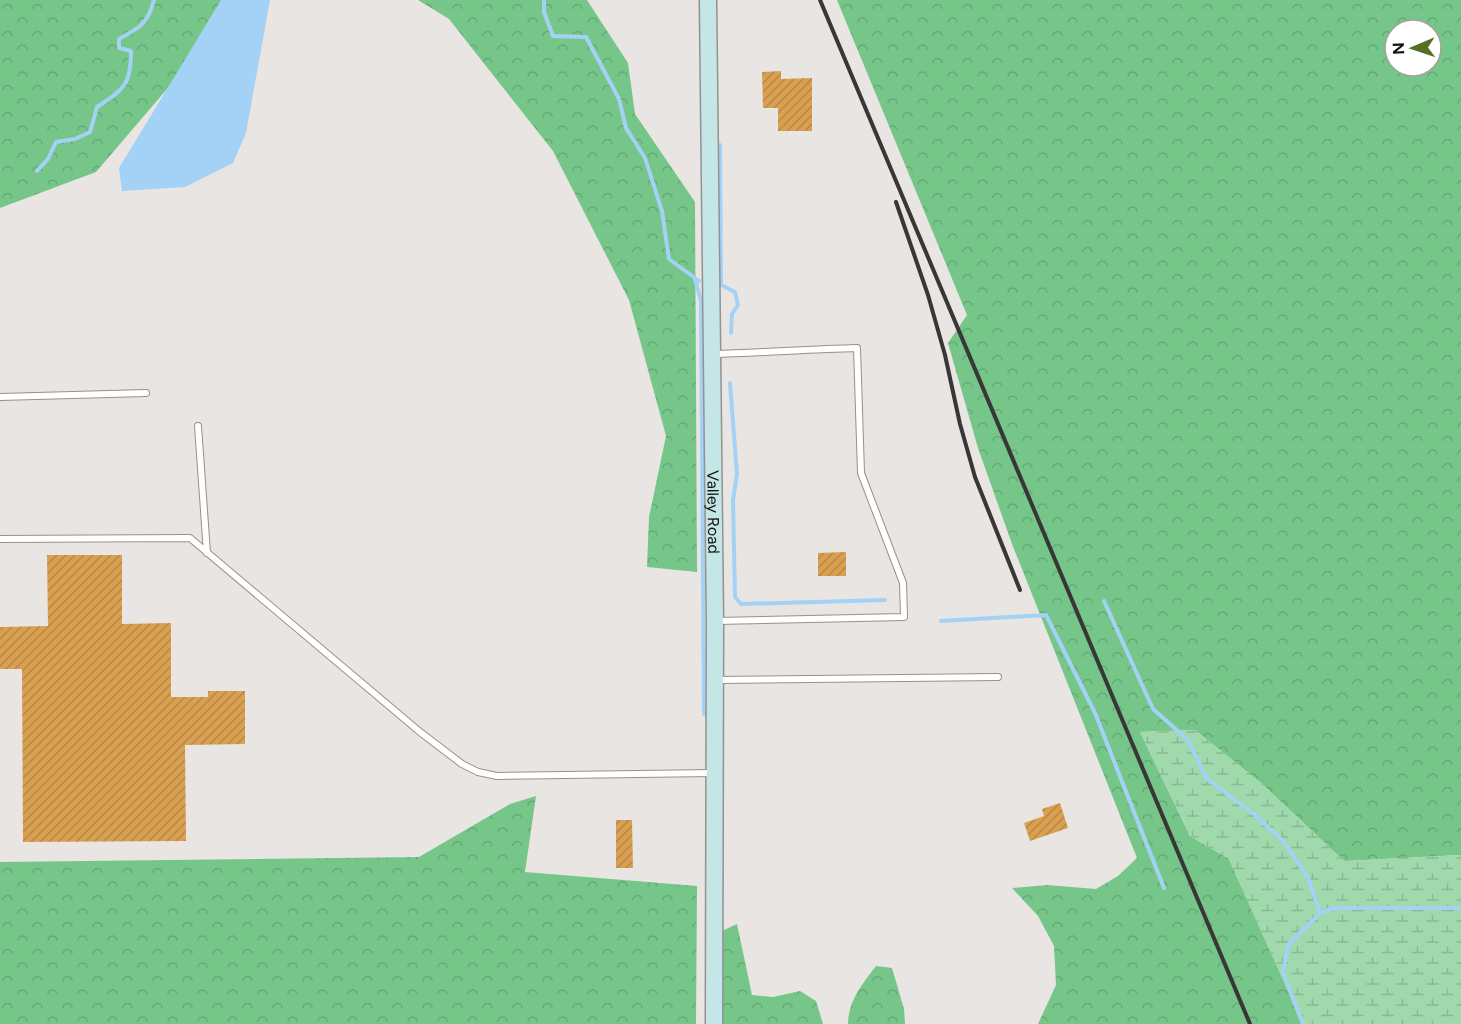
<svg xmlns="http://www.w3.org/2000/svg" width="1461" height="1024" viewBox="0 0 1461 1024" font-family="Figtree,sans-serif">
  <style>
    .forest { fill: url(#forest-crowns); fill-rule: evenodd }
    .wetland { fill: url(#wetland-marsh) }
    .water { fill: #a4d2f6 }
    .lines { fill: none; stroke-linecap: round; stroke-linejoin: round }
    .stream { stroke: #a4d2f6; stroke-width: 4 }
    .building { fill: url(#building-hatch) }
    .lane-casing { stroke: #95918f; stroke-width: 8 }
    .secondary-casing { stroke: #95918f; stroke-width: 19 }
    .lane { stroke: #fff; stroke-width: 6 }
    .secondary { stroke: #c5e6e6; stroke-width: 16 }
    .rail { stroke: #393736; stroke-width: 4 }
    .labels { text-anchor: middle; stroke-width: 6; stroke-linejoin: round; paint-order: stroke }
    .street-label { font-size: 16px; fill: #141312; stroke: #fff }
  </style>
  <defs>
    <pattern id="forest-crowns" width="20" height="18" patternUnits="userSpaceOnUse" patternTransform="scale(1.5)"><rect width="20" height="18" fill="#76c68a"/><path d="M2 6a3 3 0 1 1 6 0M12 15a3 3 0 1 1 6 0" fill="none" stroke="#65a976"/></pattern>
    <pattern id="wetland-marsh" width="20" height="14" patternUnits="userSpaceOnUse" patternTransform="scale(1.5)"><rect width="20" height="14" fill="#a0d9ac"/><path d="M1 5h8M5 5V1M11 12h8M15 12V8" fill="none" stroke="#89b993"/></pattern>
    <pattern id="building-hatch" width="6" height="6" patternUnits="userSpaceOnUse" patternTransform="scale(1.5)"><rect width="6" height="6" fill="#d9a052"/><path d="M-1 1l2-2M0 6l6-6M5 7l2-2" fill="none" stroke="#b98946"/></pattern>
  </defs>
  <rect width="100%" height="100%" fill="#e9e5e2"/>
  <path class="forest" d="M0 0H225L197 54 96 172 0 208Z
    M418 0H587L628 63 635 114 695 202 697 572 647 567 649 517 666 436 629 300 553 151 449 19Z
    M837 0H1461V855L1344 861 1261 783 1195 730 1140 732 1190 836 1229 859 1303 1024H1038L1056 985 1054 946 1038 916 1012 888 1047 885 1096 889 1118 876 1137 858 1012 544 978 448 948 343 967 315ZM1395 30H1431V66H1395Z
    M536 796 525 872 697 886 696 1024H0V862L419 857 510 804Z
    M737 924 752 995 773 997 800 991 816 1001 823 1024H722V931Z
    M876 966 892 968 904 1009 905 1024H848C848 1001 863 983 876 966Z"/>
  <path class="wetland" d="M1195 730 1261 783 1344 861 1461 855V1024H1303L1229 859 1190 836 1140 732Z"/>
  <path class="water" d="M221 0H270L246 133 233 163 185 187 122 191 119 168Z"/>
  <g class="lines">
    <path class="stream" d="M544 0V12L553 36 586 37 619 99 626 128 645 158 662 211 669 259 699 281
      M720 145 721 285 735 292 738 305 732 314 731 333
      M37 171 48 159 56 142 75 139 90 132 97 107C124 89 131 85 131 51L119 48V39C139 28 148 24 154 0
      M695 279 701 301 704 714
      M730 383 737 474 733 500 735 597 741 604 885 600
      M1104 601 1153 709 1188 740 1207 779 1254 814 1284 842 1308 878 1320 913 1288 945 1283 973 1303 1024
      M941 621 1046 615 1095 713 1164 888
      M1320 913 1334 908H1461"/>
  </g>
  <path class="building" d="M781 71V79L812 78V131H778V108H763L762 72Z
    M846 552V576H818V553Z
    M47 555H122V624L171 623V697H208V691H245V744L185 745 186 841 23 842 22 669H0V627L48 626Z
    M1060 803 1068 828 1030 841 1024 823 1044 816 1042 809Z
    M616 820H632L633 868H616Z"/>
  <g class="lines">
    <defs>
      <path id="lane" d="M713 354C761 353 809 349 857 348L861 473 903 583 904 617 716 621
        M0 397 146 393
        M198 426 207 553
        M0 539 190 538 420 732 462 764 478 772 497 776 713 773
        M716 680 998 677"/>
      <g id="secondary">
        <path id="s1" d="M708 0 715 621 714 1024"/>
      </g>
    </defs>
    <use href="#lane" class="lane-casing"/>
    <use href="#secondary" class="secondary-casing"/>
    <use href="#lane" class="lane"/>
    <use href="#secondary" class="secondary"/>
    <path class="rail" d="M820 0 1250 1024
      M896 202 928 295 945 355 960 424 975 477 1020 590"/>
  </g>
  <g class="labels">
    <g class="street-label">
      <text dy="6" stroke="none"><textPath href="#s1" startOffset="512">Valley Road</textPath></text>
    </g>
  </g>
  <g transform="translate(1413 48) rotate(268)"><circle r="28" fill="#ffffff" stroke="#a1a1a0" stroke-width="1.5"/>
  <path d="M0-4.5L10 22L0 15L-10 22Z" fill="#547024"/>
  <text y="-9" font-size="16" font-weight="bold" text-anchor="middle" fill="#141312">N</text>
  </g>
</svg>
